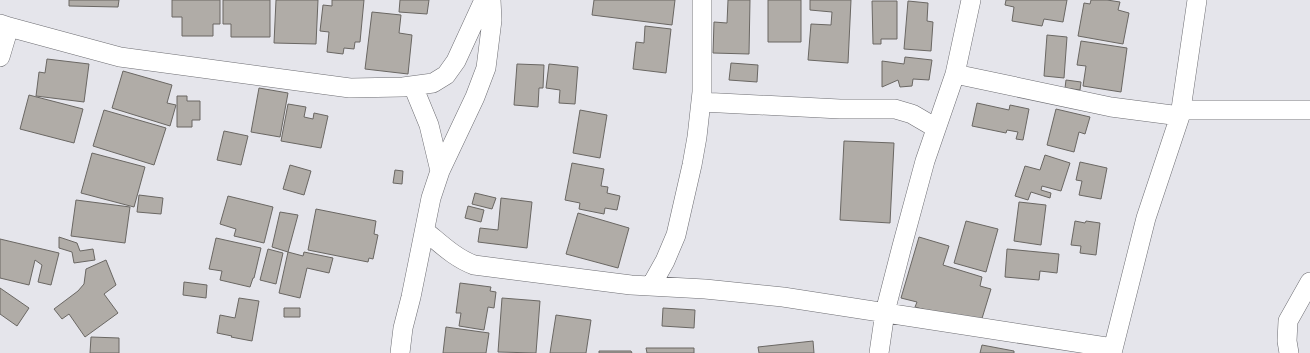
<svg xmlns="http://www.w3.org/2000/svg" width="1310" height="353" viewBox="0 0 1310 353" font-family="Lato,sans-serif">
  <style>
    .building { fill: #b0aca7; stroke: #6a6763 }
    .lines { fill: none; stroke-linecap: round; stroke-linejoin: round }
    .minor-casing { stroke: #6d6d72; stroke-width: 20 }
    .minor { stroke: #fff; stroke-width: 19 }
  </style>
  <rect width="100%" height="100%" fill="#e5e5eb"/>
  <path class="building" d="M69 0H119L118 7 69 6Z
    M172 0H220V24H213V36H182V17H172Z
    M223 0H270V37H231V24H223Z
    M276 0H318L316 44 274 43Z
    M332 0H364L360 42H355L354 49 344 48 343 54 327 52 329 32 320 31 323 5 332 6Z
    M400 0H429L427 14 399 12Z
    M594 0H675L672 25 592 15Z
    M728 0H750L749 54 713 53 714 22 727 23Z
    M768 0H801V42H768Z
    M810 0H851L848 63 808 60 811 24 831 25 832 12 810 10Z
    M1006 0H1067L1063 22 1044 19 1042 26 1012 21 1014 7 1005 5Z
    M1091 0H1107L1120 2 1118 10 1129 13 1123 44 1078 36 1084 3 1090 4Z
    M872 1H897V39H881V44H873Z
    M908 1 928 3 927 21 933 22 931 51 904 49Z
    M372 12 401 15 399 33 412 35 408 74 365 69Z
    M645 26 671 29 666 73 633 69 636 42 644 43Z
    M1047 35 1067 37 1064 78 1044 76Z
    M1081 41 1127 48 1121 92 1083 86 1086 66 1077 65Z
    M905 57 932 60 929 80 913 79 912 86 900 87 898 80 882 87V61L904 64Z
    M47 59 89 64 84 102 36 96 39 72 45 73Z
    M731 63 758 65 757 82 729 80Z
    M517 64 544 65 543 88H539L538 107 514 105Z
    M549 64 578 67 575 104 559 103 560 90 546 88Z
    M123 71 172 85 167 103 176 105 170 126 112 108Z
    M1066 80 1081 82 1080 90 1065 88Z
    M259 88 288 93 280 137 251 132Z
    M29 95 83 109 74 143 20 129Z
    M177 96H187V101H200V120H192V127H177Z
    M977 103 1009 110 1010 105 1029 109 1023 140 1016 139 1018 132 1007 130 1006 133 972 126Z
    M288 104 306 107 304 117 313 119 314 113 328 116 321 148 281 141Z
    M1056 109 1090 117 1085 134 1079 132 1074 152 1047 145Z
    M104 110 166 128 154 165 93 146Z
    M580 110 607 115 600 158 573 153Z
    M224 131 248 136 241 165 217 160Z
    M844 141 894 143 890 223 840 220Z
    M92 153 145 167 134 207 81 193Z
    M1045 155 1070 163 1061 191 1042 186 1041 190 1051 193 1050 198 1031 192 1028 200 1015 196 1025 166 1040 170Z
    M1080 162 1107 168 1101 199 1079 195 1082 181 1076 180Z
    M572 163 604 169 601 186 608 187 607 193 620 196 617 210 605 208 604 214 579 209 580 203 565 200Z
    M290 165 311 171 304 195 283 189Z
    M395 170 403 171 402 184 393 183Z
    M475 193 496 198 492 209 472 204Z
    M139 195 163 198 161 214 137 212Z
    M228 196 273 207 264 243 234 236 236 229 220 224Z
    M501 198 532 202 527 248 478 242 480 228 498 230Z
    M76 200 130 207 125 243 71 236Z
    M1019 202 1046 205 1041 245 1014 241Z
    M468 206 484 210 481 222 465 218Z
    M316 209 376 221 374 234 378 235 373 259 369 258 368 262 308 250Z
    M280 212 298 215 288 252 272 247Z
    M578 213 629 228 618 268 566 254Z
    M966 221 998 229 986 272 954 263Z
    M1075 221 1085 223 1086 221 1100 223 1096 255 1080 253 1081 246 1071 245Z
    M59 237 77 243 80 251 93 249 95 260 74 263 72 252 59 248Z
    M919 237 949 246 943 265 982 277 980 286 991 289 980 325 915 307 917 302 901 298Z
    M216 238 261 248 254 278H253L250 287 220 280 222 271 209 269Z
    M0 239 59 253 51 285 38 282 42 265 35 260 29 285 0 278Z
    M268 249 283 253 276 284 260 280Z
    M1007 249 1059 254 1057 273 1040 271 1039 280 1005 277Z
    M288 252 303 256 304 252 333 258 329 273 307 268 300 298 279 293Z
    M106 260 116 285 104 294 118 313 85 337 69 314 62 319 54 309 78 291 84 284 86 269Z
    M184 282 207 285 206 298 183 295Z
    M460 283 491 287 490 291 496 292 494 308 488 307 484 330 459 326 461 313H456Z
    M0 288 29 308 17 326 0 314Z
    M239 298 259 301 252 341 231 337 232 336 217 333 220 315 235 318Z
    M502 298 540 301 536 353 498 352Z
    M284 308H300V317H284Z
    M663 308 695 310 694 328 662 326Z
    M556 315 591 320 586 353H550Z
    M446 327 489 333 486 353H443Z
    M91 337 119 338V353H90Z
    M813 341 814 353H759L758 347Z
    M982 345 1014 351V353H980Z
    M646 348H694V353H647Z
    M599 351H631L632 353H599Z"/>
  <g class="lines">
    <defs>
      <path id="minor" d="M0 24 9 27 120 57 350 88 403 87 433 83 446 75 456 61 484 0
        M0 57 9 27
        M955 74 1111 107 1180 116
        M413 86 429 125 440 171
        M701 102 840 109H895L912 114 936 128
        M1181 110H1310
        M425 231C441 244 455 258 474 265L631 285 705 289 783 297 1113 348
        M651 286 665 261 676 235 692 165 697 137 702 92V0
        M400 353 403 328 411 297 431 198 440 171 475 97 486 68 492 20 491 0
        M879 353 885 312 902 246 925 161 955 74 971 0
        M1112 353 1146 218 1180 116 1197 0
        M1289 353 1287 341 1288 321 1310 282"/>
    </defs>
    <use href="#minor" class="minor-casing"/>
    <use href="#minor" class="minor"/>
  </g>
</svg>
